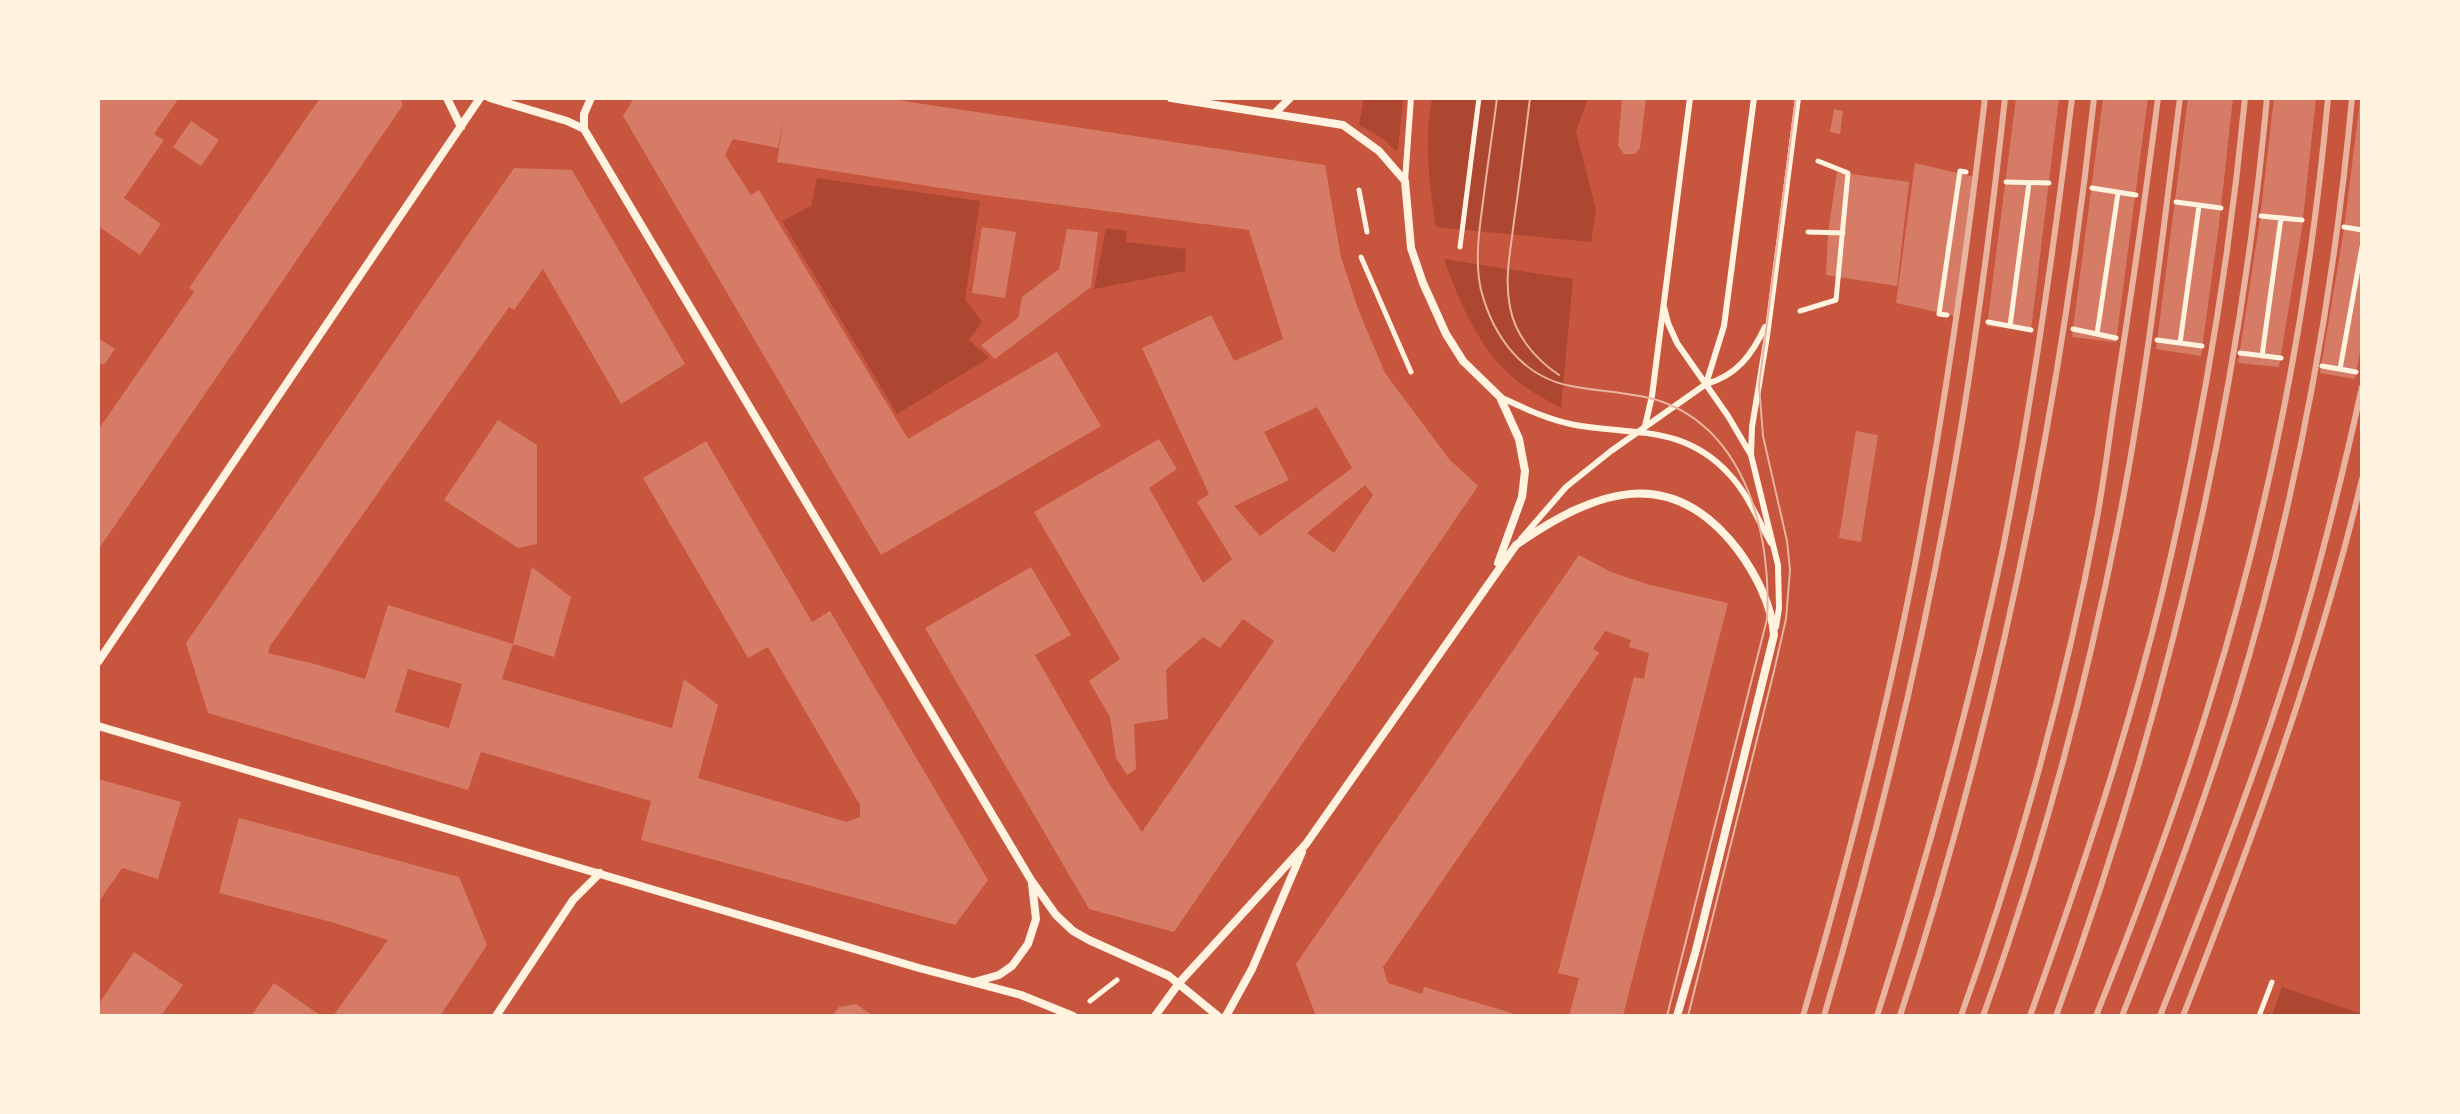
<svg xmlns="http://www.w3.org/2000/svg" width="2460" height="1114" viewBox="0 0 2460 1114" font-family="'Fira Sans Condensed',sans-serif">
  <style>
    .green { fill: #ae4732 }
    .building { fill: #d67c66; fill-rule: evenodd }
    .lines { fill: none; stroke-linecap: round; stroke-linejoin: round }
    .path { stroke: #fff3e0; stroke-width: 5 }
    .service { stroke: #fff3e0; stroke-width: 6 }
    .minor { stroke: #fff3e0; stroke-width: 8 }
    .tram { stroke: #e9b49f; stroke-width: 2 }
    .rail { stroke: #e9b49f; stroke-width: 6 }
  </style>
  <rect width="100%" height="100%" fill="#c8553d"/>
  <path class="green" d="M1364 98H1403L1398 150 1395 151 1385 140 1359 125Z
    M1432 98H1588L1576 132 1596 210 1591 242 1436 227C1429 184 1424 141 1432 98Z
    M817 178 980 201 965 299 982 322 969 340 989 358 897 414 782 221 811 206Z
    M1106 228 1127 231 1126 242 1186 249 1185 271 1094 289Z
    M1444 259 1573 279 1561 408C1543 398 1524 388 1509 374 1478 346 1457 297 1444 259Z
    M2282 987 2362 1014V1016H2272Z"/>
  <path class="building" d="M99 98H179L154 134 164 140 124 198 161 224 140 255 98 226Z
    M320 98H400L403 105 98 550V430L194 292 189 288Z
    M634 98H884L1325 165 1341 257 1358 309 1385 373 1449 459 1478 486 1174 932 1089 909 925 628 1031 567 1071 635 1035 655 1110 785 1142 832 1274 641 1243 619 1220 648 1203 637 1166 670 1168 719 1134 724 1136 769 1127 775 1116 758 1110 717 1089 681 1120 659 1034 512 1159 439 1177 469 1149 488 1203 583 1232 559 1197 502 1209 494 1142 348 1211 315 1234 361 1283 339 1249 230 985 195 777 162 784 116 778 148 733 139 725 155 751 195 759 190 908 439 1057 352 1101 426 881 555 623 116ZM1317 407 1352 468 1260 536 1234 506 1289 480 1264 432ZM1365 485 1373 495 1334 553 1307 533Z
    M1622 98H1646L1640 148 1635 154H1624L1618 146Z
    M2016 98H2059L2031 331 1987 326Z
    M2103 98H2148L2116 342 2072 337Z
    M2188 98H2233L2219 225 2201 356 2156 349Z
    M2274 98H2316L2302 228 2279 367 2238 363 2260 219Z
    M2360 100H2362V341L2355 379 2320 373 2344 229Z
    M1834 109 1843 111 1840 134 1830 132Z
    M191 121 219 140 201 166 173 147Z
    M1915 163 1974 177 1955 316 1896 303Z
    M514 168 572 170 685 364 621 404 543 269 514 310 509 307 270 646 268 653 315 664 365 679 388 605 513 644 502 679 672 728 684 679 718 705 698 778 847 822 860 817V805L768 647 748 658 643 478 706 441 812 622 830 611 988 880 955 925 641 840 651 801 481 752 468 790 208 713 186 643ZM408 669 462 684 449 728 395 712Z
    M1837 172 1909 182 1897 286 1826 275 1828 233Z
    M982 227 1016 232 1005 298 972 293Z
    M1067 229 1098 232 1091 287 995 359 981 345 1018 318 1022 297 1059 269Z
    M98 338 115 349 104 365 102 363 98 369Z
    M498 420 537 445V544L518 548 444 500Z
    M1856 431 1878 435 1861 542 1839 538Z
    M1579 555 1611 572 1650 585 1728 603 1623 1016H1569L1579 978 1558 973 1634 677 1644 679 1649 653 1629 647 1631 640 1605 631 1593 649 1599 653 1383 967 1388 983 1422 994 1424 987 1512 1013 1511 1016H1316L1296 964Z
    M532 567 571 597 554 657 513 644Z
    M98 779 181 802 158 879 122 868 98 903Z
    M239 818 459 877 487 945 440 1016H333L388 940 331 922 219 893Z
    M134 952 183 985 161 1016H98V1005Z
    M274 983 321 1016H251Z
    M856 1004 873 1016H832L839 1007Z"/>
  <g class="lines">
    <path class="path" d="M2006 182 2049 183
      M2092 188 2136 195
      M1359 190 1367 232
      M2176 202 2221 208
      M2261 216 2302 220
      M2344 227 2362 230
      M1808 232 1843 233
      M1460 247 1479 98
      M1361 257 1411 372
      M1800 311 1836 300 1848 173 1818 161
      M1947 315 1939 314 1960 171 1966 172
      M1988 322 2031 330
      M2010 326 2029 183
      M2073 329 2116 338
      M2097 334 2118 193
      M2157 340 2202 346
      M2180 343 2199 206
      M2240 353 2281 358
      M2262 356 2281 218
      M2322 366 2356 372
      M2340 369 2362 247
      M1090 1001 1117 980
      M2259 1016 2272 982"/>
    <path class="service" d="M1405 181 1411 98
      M1664 307 1668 323 1677 343 1728 416 1751 455 1778 565 1779 608 1776 627
      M1706 384 1724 326 1754 98
      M1500 397C1524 408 1548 420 1575 425 1634 435 1684 425 1729 474 1748 494 1758 520 1771 543
      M1645 426 1652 396 1690 98
      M1751 455 1752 427 1767 336 1798 98
      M1521 539 1566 487 1611 451 1706 384C1736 376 1752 355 1765 327"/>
    <path class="minor" d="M447 98 461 127
      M490 98 567 121 584 129
      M1171 98 1343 125 1379 151 1405 181 1411 248 1423 283 1446 334 1463 361 1500 397 1519 439 1525 471 1522 497 1498 563
      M1274 114 1290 98
      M584 129 1031 880 1056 915 1073 931 1089 940 1169 976 1218 1016
      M584 129V114L591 98
      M98 662 480 98
      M98 726 919 968 1021 995 1073 1016
      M974 982 999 975 1012 966 1028 944 1036 919 1032 884
      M496 1016 573 900 600 873
      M1155 1016 1179 983 1306 844 1516 545C1594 491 1670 461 1738 550 1755 573 1772 605 1774 635L1696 950 1677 1016
      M1226 1016 1252 969 1302 852"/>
    <path class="tram" d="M1497 98C1493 130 1488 162 1484 194 1480 225 1474 259 1481 290 1493 336 1522 377 1571 386 1600 392 1632 392 1660 401 1747 431 1772 538 1767 619L1667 1016
      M1530 98C1525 139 1520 180 1514 221 1511 249 1504 278 1510 307 1515 335 1535 359 1559 375
      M1688 1016 1774 671 1786 619 1790 570 1787 541 1763 436 1759 385 1796 98"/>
    <path class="rail" d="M1803 1016C1852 848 1896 677 1926 505 1950 370 1969 234 1985 98
      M1824 1016C1881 823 1928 626 1961 428 1979 318 1993 208 2005 98
      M1877 1016C1926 862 1970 706 2003 548 2033 399 2054 248 2072 98
      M1900 1016C1998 717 2060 411 2094 98
      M1961 1016C2019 855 2065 687 2097 518 2105 475 2110 430 2117 386 2132 290 2146 194 2158 98
      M1983 1016C2041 856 2085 691 2118 525 2146 384 2162 240 2180 98
      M2030 1016C2080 877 2127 737 2162 594 2201 431 2229 265 2245 98
      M2056 1016C2164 720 2238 412 2267 98
      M2096 1016C2138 911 2178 806 2211 697 2271 503 2310 300 2328 98
      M2122 1016C2163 913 2202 809 2235 703 2295 508 2333 301 2352 98
      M2160 1016C2203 907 2247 798 2283 686 2315 588 2340 487 2362 387
      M2183 1016C2252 840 2318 663 2362 479"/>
  </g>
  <rect width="2460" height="1114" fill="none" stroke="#fff3e0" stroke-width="200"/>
</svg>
